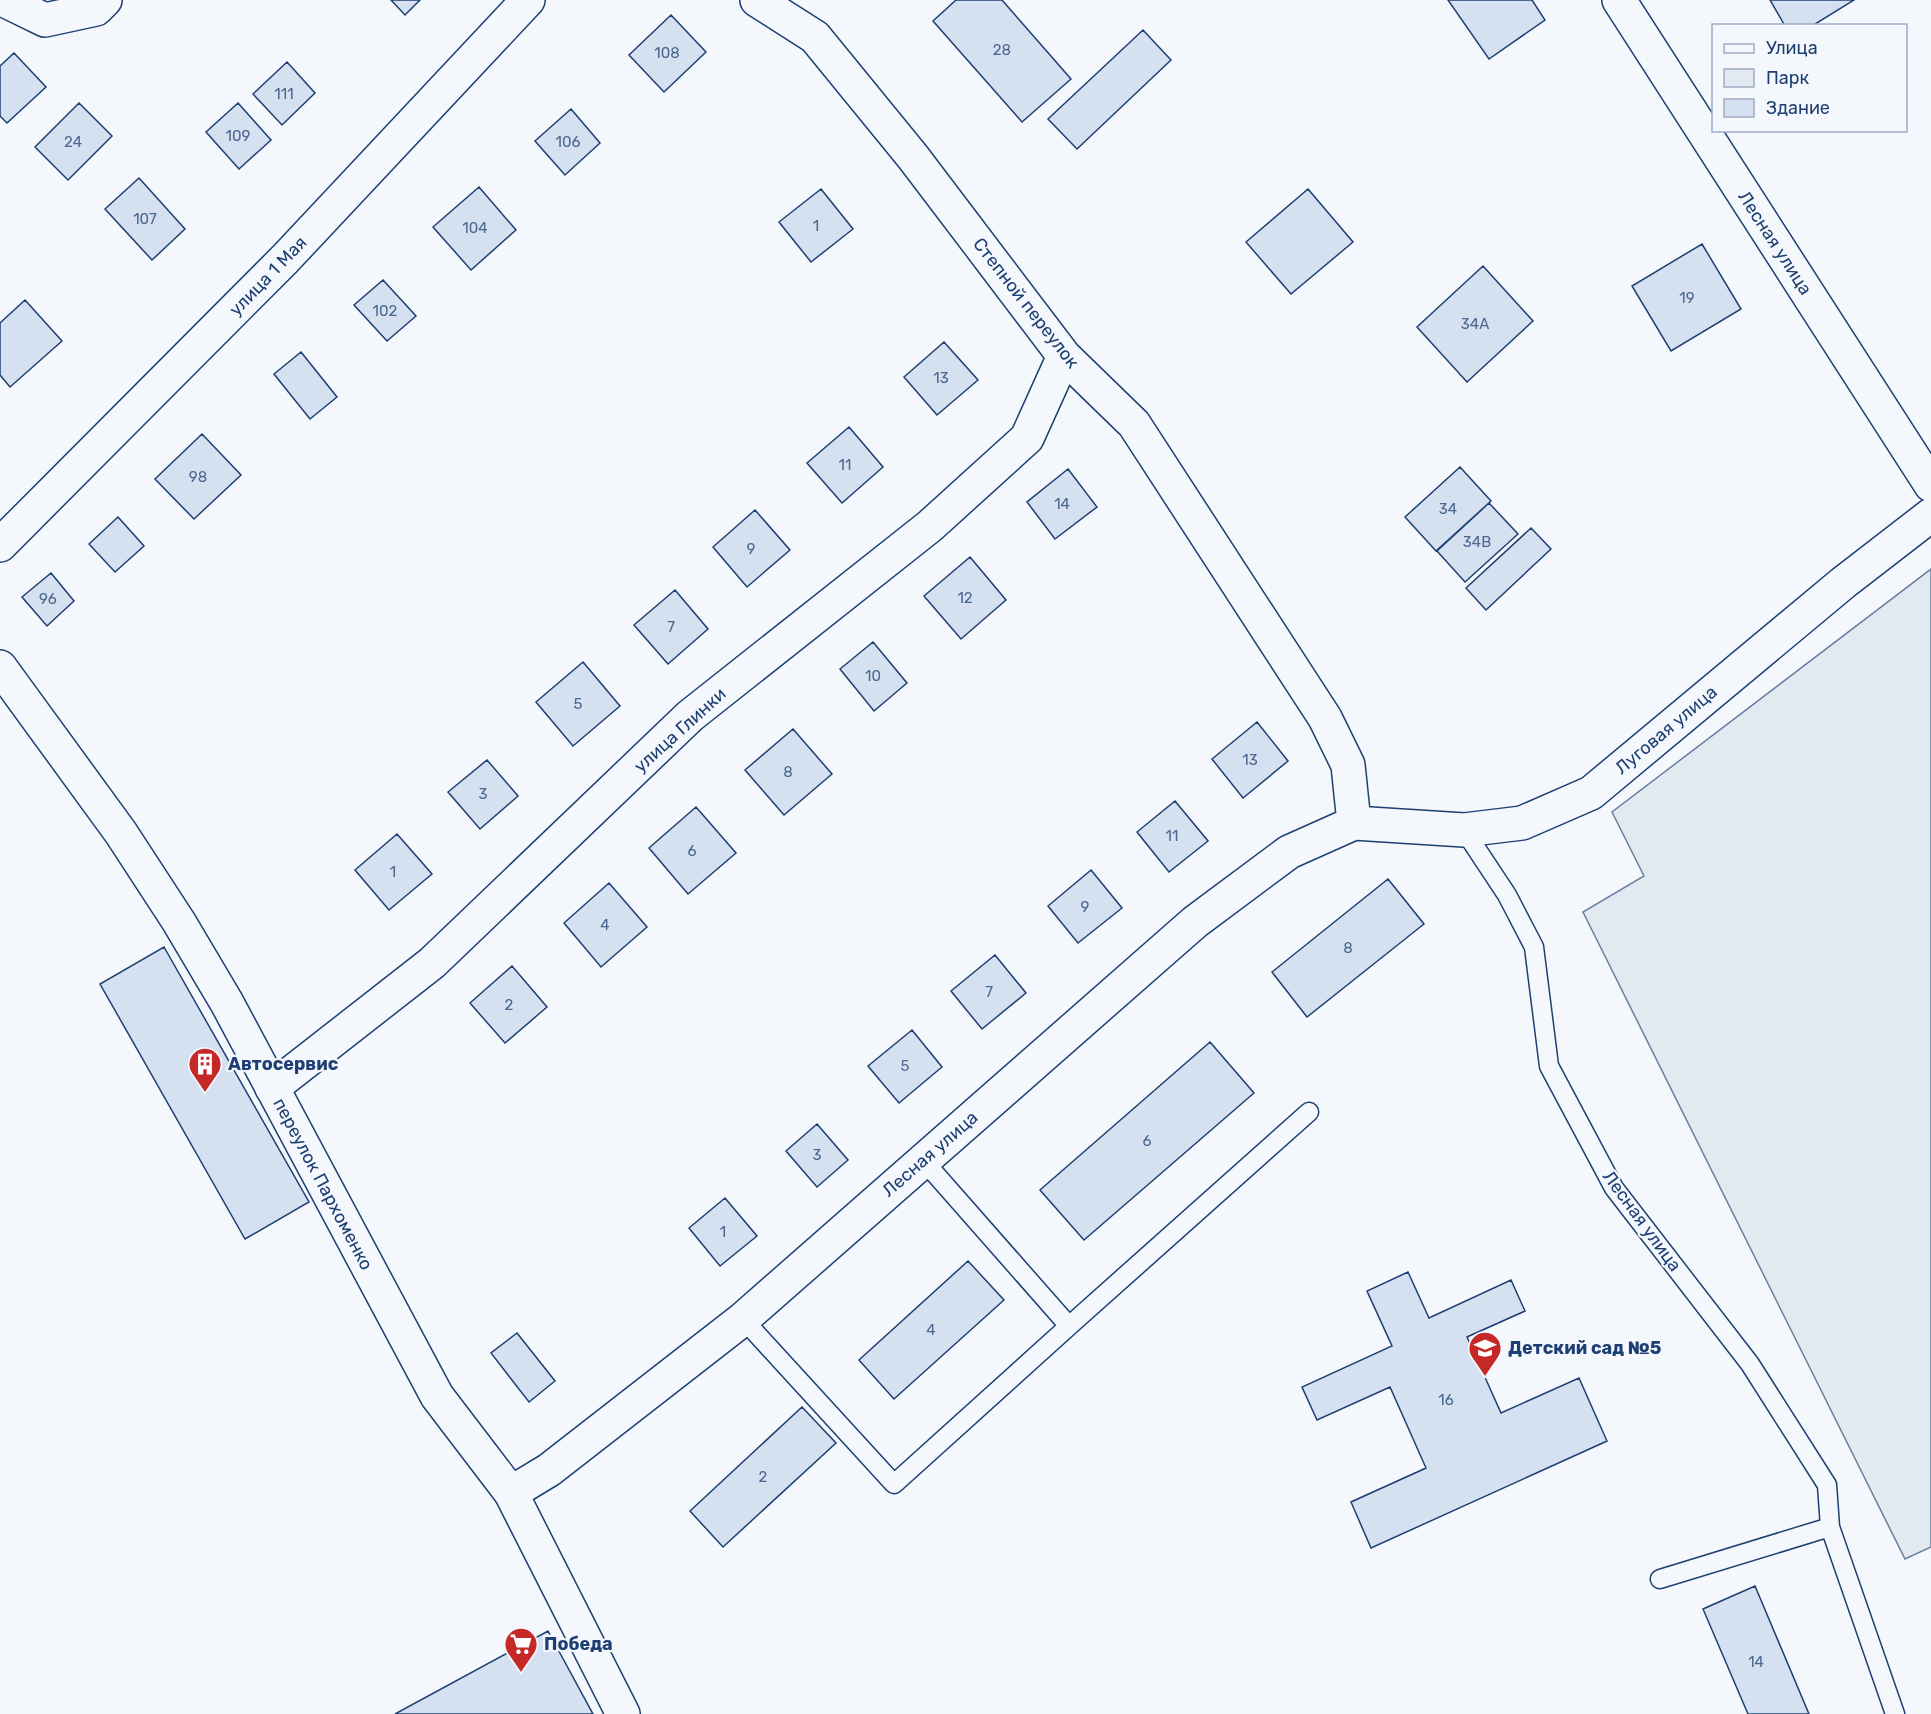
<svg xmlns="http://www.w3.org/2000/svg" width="1931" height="1714" viewBox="0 0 1931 1714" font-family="Rubik,sans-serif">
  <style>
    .green { fill: #e3e9f0; stroke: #687fa3; stroke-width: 1.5 }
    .building { fill: #d5e0f0; stroke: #1d3f73; stroke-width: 1.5 }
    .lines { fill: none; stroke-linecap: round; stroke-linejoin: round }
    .lane-casing { stroke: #1d3f73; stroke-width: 21 }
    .street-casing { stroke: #1d3f73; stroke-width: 36 }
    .secondary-casing { stroke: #1d3f73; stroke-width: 36 }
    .lane { stroke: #f4f7fb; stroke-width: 18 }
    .street { stroke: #f4f7fb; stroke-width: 33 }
    .secondary { stroke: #f4f7fb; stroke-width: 33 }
    .labels { text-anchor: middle; stroke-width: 4.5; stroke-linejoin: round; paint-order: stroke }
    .number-label { font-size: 15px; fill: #4b6792 }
    .street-label { font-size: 18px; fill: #1d3f73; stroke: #f4f7fb }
    .poi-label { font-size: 18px; font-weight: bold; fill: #1d3f73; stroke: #f4f7fb; text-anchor: start }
  </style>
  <rect width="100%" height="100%" fill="#f4f7fb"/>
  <path class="green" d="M1931 569V1547L1905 1559 1583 912 1644 876 1612 812Z"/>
  <path class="building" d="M391 0H420L405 15Z
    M956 0H1002L1071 79 1022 122 933 21Z
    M1448 0H1532L1545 20 1489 59Z
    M1770 0H1854L1812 26H1785Z
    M671 15 706 52 664 92 629 55Z
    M1143 30 1171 60 1077 149 1048 119Z
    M14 53 46 87 7 123 0 116V66Z
    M287 62 315 93 282 125 253 94Z
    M79 103 112 136 68 180 35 147Z
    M238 103 271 140 239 169 206 132Z
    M571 109 600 143 565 175 535 141Z
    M139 178 185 229 152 260 105 209Z
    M479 187 516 230 471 270 433 227Z
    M821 189 853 229 811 262 779 222Z
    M1308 189 1353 242 1291 294 1246 242Z
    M1702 244 1741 309 1671 351 1632 286Z
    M1483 266 1533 321 1467 382 1417 327Z
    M383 280 416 316 387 341 354 305Z
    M25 300 62 341 10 387 0 375V323Z
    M944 342 978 380 937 415 904 377Z
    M301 352 337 397 310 419 274 374Z
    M849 427 883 467 842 503 807 463Z
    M202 434 241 475 194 519 155 479Z
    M1460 467 1491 501 1436 551 1405 517Z
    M1068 469 1097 507 1055 539 1027 502Z
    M1489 503 1518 534 1465 582 1437 551Z
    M755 510 790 550 747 587 713 547Z
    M118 517 144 546 115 572 89 544Z
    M1531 528 1551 549 1486 610 1466 588Z
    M970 557 1006 600 961 639 924 596Z
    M51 573 74 601 47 626 22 597Z
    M675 590 708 629 668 664 634 625Z
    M873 642 907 683 874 711 840 669Z
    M583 662 620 706 573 746 536 702Z
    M1257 722 1288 761 1243 798 1212 759Z
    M793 729 832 774 784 815 745 770Z
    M487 760 518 796 480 829 448 792Z
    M1175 801 1208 841 1169 872 1137 832Z
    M696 807 736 853 688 894 649 848Z
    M397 834 432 874 389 910 355 870Z
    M1091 870 1122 908 1078 943 1048 906Z
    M1388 879 1424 924 1307 1017 1272 972Z
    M609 883 647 927 601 967 564 923Z
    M164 947 309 1202 245 1239 100 984Z
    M995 955 1026 993 982 1029 951 991Z
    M512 966 547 1007 505 1043 470 1003Z
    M912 1030 942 1067 899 1103 868 1066Z
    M1210 1042 1254 1093 1084 1240 1040 1190Z
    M817 1124 848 1160 817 1187 786 1151Z
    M725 1198 757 1236 720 1266 689 1228Z
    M968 1261 1004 1300 894 1399 859 1360Z
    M1408 1272 1429 1318 1511 1280 1525 1311 1467 1337 1501 1413 1579 1378 1607 1441 1371 1548 1351 1502 1426 1468 1390 1387 1317 1420 1302 1387 1392 1346 1367 1291Z
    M517 1333 555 1381 529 1402 491 1353Z
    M802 1407 836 1443 723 1547 690 1511Z
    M1755 1586 1809 1714H1748L1703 1609Z
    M548 1631 593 1714H395Z"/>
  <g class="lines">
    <defs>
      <path id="lane" d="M1464 830 1507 895 1534 947 1549 1066 1614 1188 1750 1364 1827 1485 1830 1527
        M923 1160 1069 1326 1309 1112
        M743 1319 894 1484 1069 1326
        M1660 1579 1830 1527 1895 1714"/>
      <path id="street" d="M4 0 45 20 96 9 105 0
        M757 0 815 37 913 157 1064 356 1134 424 1325 718 1348 765 1354 823
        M1619 0 1931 485
        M0 545 285 259 528 0
        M272 1088 432 963 690 716 930 526 1027 438 1064 356
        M511 1493 549 1470 743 1319 1195 922 1289 852 1354 823 1464 830 1522 823 1591 793 1843 583 1931 515"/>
      <path id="secondary" d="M0 667 121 833 179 922 227 1003 437 1396 511 1493 623 1714"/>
    </defs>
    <use href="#lane" class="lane-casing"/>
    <use href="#street" class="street-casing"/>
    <use href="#secondary" class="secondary-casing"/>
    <use href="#lane" class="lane"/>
    <use href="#street" class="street"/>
    <use href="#secondary" class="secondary"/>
  </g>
  <defs>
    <symbol id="building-pin" viewBox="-11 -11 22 30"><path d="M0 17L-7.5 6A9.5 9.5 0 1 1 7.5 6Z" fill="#c62828" stroke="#f4f7fb"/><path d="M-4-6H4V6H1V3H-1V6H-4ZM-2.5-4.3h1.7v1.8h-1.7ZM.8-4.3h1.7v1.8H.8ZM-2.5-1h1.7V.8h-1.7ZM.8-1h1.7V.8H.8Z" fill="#fff"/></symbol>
    <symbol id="school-pin" viewBox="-11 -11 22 30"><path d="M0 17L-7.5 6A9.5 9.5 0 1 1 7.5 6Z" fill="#c62828" stroke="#f4f7fb"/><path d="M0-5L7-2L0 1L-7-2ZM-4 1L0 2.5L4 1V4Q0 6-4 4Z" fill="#fff"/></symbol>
    <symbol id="supermarket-pin" viewBox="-11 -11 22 30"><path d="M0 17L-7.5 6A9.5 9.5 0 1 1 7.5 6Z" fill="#c62828" stroke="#f4f7fb"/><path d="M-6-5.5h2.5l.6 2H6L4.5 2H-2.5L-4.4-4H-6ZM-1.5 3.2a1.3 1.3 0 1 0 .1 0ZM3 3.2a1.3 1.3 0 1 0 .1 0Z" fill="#fff"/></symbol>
  </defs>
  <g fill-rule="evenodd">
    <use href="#building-pin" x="186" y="1045" width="38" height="52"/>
    <use href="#school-pin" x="1466" y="1329" width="38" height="52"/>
    <use href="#supermarket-pin" x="502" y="1625" width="38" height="52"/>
  </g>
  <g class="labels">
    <g class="number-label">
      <text x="1002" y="55">28</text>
      <text x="667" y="58">108</text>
      <text x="284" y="99">111</text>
      <text x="238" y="141">109</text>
      <text x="73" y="147">24</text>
      <text x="568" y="147">106</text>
      <text x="145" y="224">107</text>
      <text x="816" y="231">1</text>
      <text x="475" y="233">104</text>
      <text x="1687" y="303">19</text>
      <text x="385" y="316">102</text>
      <text x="1475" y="329">34А</text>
      <text x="941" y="383">13</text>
      <text x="845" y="470">11</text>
      <text x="198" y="482">98</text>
      <text x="1062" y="509">14</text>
      <text x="1448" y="514">34</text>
      <text x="1477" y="547">34В</text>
      <text x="751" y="554">9</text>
      <text x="965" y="603">12</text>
      <text x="48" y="604">96</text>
      <text x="671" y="632">7</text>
      <text x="873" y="681">10</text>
      <text x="578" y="709">5</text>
      <text x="1250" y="765">13</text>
      <text x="788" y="777">8</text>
      <text x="483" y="799">3</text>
      <text x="1172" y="841">11</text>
      <text x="692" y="856">6</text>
      <text x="393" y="877">1</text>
      <text x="1085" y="912">9</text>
      <text x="605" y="930">4</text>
      <text x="1348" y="953">8</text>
      <text x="989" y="997">7</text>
      <text x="509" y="1010">2</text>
      <text x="905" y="1071">5</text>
      <text x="1147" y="1146">6</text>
      <text x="817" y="1160">3</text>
      <text x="723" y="1237">1</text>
      <text x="931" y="1335">4</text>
      <text x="1446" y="1405">16</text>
      <text x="763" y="1482">2</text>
      <text x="1756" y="1667">14</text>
    </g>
    <g class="street-label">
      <text transform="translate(1775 243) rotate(57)" y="6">Лесная улица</text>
      <text transform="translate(268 276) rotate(-46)" y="6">улица 1 Мая</text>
      <text transform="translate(1026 303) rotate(52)" y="6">Степной переулок</text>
      <text transform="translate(680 730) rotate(-42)" y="6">улица Глинки</text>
      <text transform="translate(1666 730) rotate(-40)" y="6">Луговая улица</text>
      <text transform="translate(930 1154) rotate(-41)" y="6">Лесная улица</text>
      <text transform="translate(323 1184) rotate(62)" y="6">переулок Пархоменко</text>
      <text transform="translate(1642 1221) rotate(54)" y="6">Лесная улица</text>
    </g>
    <g class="poi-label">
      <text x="228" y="1070">Автосервис</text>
      <text x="1508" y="1354">Детский сад №5</text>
      <text x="544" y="1650">Победа</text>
    </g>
  </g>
  <rect x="1712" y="24" width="195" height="108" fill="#f4f7fb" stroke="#9eadc5" stroke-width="1.5"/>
  <rect x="1724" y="44" width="30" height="9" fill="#f4f7fb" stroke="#9eadc5" stroke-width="1.5"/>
  <text x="1766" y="54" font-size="18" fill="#1d3f73">Улица</text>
  <rect x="1724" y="69" width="30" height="18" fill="#e3e9f0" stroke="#9eadc5" stroke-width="1.5"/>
  <text x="1766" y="84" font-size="18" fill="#1d3f73">Парк</text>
  <rect x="1724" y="99" width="30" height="18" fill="#d5e0f0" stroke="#9eadc5" stroke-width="1.5"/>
  <text x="1766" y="114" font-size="18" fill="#1d3f73">Здание</text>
</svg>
